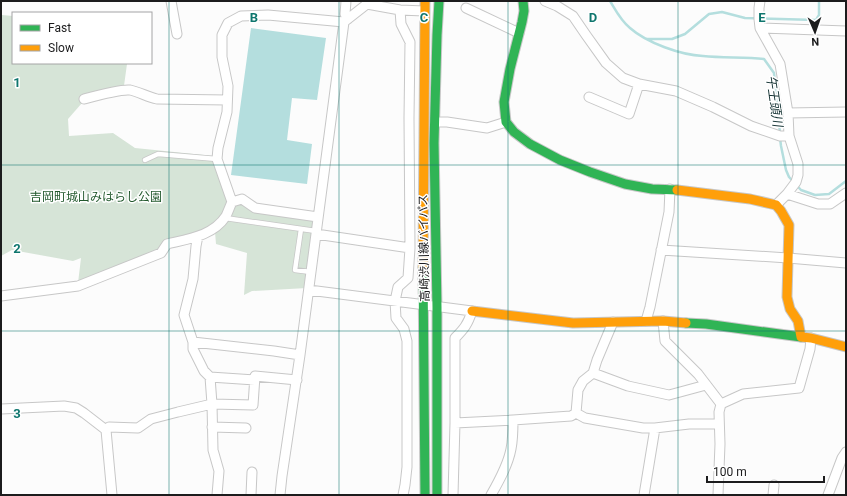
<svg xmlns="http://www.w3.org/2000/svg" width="847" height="496" viewBox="0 0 847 496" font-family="Roboto,'Noto Sans JP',sans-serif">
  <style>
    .green { fill: #d6e4d7 }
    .water { fill: #b4dede }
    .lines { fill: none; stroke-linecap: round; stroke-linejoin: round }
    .stream { stroke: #b4dede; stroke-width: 2.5 }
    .lane-casing { stroke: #c7c7c7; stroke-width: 6 }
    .street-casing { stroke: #c7c7c7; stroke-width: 11 }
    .fast-casing { stroke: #c7c7c7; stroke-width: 11 }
    .slow-casing { stroke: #c7c7c7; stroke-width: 11 }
    .lane { stroke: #fff; stroke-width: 4.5 }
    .street { stroke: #fff; stroke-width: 9 }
    .fast { stroke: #30b455; stroke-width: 9 }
    .slow { stroke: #ff9f0a; stroke-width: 9 }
    .grid { fill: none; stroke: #0f766e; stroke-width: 1; stroke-opacity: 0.55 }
    .labels { text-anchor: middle; stroke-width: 3; stroke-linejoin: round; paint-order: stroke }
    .park-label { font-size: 12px; fill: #22582d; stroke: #fff }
    .street-label { font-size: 12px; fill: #1c1c1d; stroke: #fff }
    .water-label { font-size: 13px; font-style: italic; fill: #173536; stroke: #fff }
    .grid-label { font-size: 13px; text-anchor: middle; font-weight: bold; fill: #0f766e; stroke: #fff; stroke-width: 3; stroke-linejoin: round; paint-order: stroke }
  </style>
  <rect width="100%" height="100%" fill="#fcfcfc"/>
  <path class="green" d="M2 15 13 16V63H104L127 64 123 93 106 96 82 103 68 119 69 136 113 133 135 148 214 156 230 201H242L316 219 307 288 252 291 244 295 247 253 216 244 215 232 160 251 78 283 81 258 73 261 12 250 1 256V16Z"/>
  <path class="water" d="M251 28 326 38 317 100 292 98 287 140 312 144 307 184 231 175Z"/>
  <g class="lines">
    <path class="stream" d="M610 1C616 11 621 21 630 28 647 43 681 55 703 56 723 58 744 57 764 59L774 73 780 133
      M647 39H672L685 34 709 14 722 12 745 18 816 20 819 15V1
      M780 138 781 146 786 170 789 177 801 190 815 195 829 194 846 181"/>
    <defs>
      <path id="lane" d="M145 160 158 154 217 159
        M225 218 316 231
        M301 229 295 270 311 272"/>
      <path id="street" d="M171 1 177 34
        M346 1 345 14 348 19
        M545 1 557 6 573 16 586 35 606 63 623 78 639 84 676 91 713 107 751 126 780 136H789
        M760 1 759 8V19L760 28 780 64 788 113 789 136 798 164V175L796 182 787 194 776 205
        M367 4 400 10 424 11
        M466 8 519 33
        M400 10 401 24 410 42 409 118 410 248 408 278 398 287 395 301 396 318 404 329 407 341V467L405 485 403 495
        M760 28 846 31
        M589 97 629 114 639 84
        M84 99C95 96 120 89 130 90 139 92 148 97 157 99L227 100
        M788 113 846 112
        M435 122H447L487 128 506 122
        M787 194 818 204H830L846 193
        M232 202 242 199 255 208 318 217
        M316 234 410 248
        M198 236 196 246 193 279 184 315 193 342V349L204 371 210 377 212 404 213 450 219 471 217 495
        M661 250 788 258 846 263
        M309 290 472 311C468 324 464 329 455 338V423L453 495
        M1 296 78 286 161 253 167 244C188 239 213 236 226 216 228 212 230 206 232 202L217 159 218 148 227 112 228 86 222 57V35L228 23 241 16 268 15 344 22
        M646 321 650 307 669 212 670 189
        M663 321 665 341 698 374 721 404 719 412 720 444 718 495
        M193 342 274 351 300 355
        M593 373 628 386 669 395 706 385
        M210 377 255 380
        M721 404 743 394 799 388 810 349 811 338
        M1 409 64 406 76 408 84 413 106 430 109 427 138 428 151 419 178 412 212 404 253 405 255 376 297 380
        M576 413 585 418 643 428H655L689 424H719
        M455 423 513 420 571 416 576 413 578 390 583 381 593 373 597 360 613 322
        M212 427 246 428
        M106 430 112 495
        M251 495 252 472
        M280 495 282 476 300 355 344 22 367 4 369 1
        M491 495C499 481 508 465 511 449 513 439 513 430 513 420
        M644 495 655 428
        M773 495 774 485
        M828 495 842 458 846 452"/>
      <path id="fast" d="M523 1 524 11 522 22 510 69 504 102 506 122 514 132 530 144 560 160 590 172 625 184 652 189 677 190
        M423 268 425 495
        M686 323 706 324 801 337
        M437 495V307L434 143 437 35 439 1"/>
      <path id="slow" d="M677 190 750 199 776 205 781 211 789 225 787 297 790 309 798 321 801 337 811 338 846 347
        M423 268 425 1
        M472 311 573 323 663 321 686 323"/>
    </defs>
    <use href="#lane" class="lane-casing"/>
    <use href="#street" class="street-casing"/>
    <use href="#fast" class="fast-casing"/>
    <use href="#slow" class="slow-casing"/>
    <use href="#lane" class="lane"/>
    <use href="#street" class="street"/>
    <use href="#fast" class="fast"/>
    <use href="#slow" class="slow"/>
  </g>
  <path class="grid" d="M169 1V495M339 1V495M508 1V495M678 1V495M1 165H846M1 331H846"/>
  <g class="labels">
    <g class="park-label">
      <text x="96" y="201">吉岡町城山みはらし公園</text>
    </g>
    <g class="street-label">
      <text transform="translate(424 248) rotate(-91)" y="4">高崎渋川線バイパス</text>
    </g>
    <g class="water-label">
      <text transform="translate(775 101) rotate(82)" y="5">午王頭川</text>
    </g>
  </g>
  <g class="grid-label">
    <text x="254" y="22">B</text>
    <text x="424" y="22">C</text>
    <text x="593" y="22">D</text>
    <text x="762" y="22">E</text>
    <text x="17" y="87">1</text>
    <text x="17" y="253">2</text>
    <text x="17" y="418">3</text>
  </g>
  <rect width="847" height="496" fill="none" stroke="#1c1c1d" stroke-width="4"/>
  <rect x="12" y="12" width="140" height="52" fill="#ffffff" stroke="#a4a4a5"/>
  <rect x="20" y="25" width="20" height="6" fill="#30b455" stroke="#a4a4a5"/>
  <text x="48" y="32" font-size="12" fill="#1c1c1d">Fast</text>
  <rect x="20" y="45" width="20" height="6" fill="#ff9f0a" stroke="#a4a4a5"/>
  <text x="48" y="52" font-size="12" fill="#1c1c1d">Slow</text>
  <g transform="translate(815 32) rotate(178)" stroke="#ffffff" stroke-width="3" paint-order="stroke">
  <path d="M0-3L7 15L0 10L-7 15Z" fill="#1c1c1d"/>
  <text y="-6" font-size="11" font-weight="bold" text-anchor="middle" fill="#1c1c1d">N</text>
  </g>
  <path d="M707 476v6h117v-6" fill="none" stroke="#1c1c1d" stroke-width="2"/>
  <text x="713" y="476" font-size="12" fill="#1c1c1d" stroke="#ffffff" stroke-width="3" paint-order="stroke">100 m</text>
</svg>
